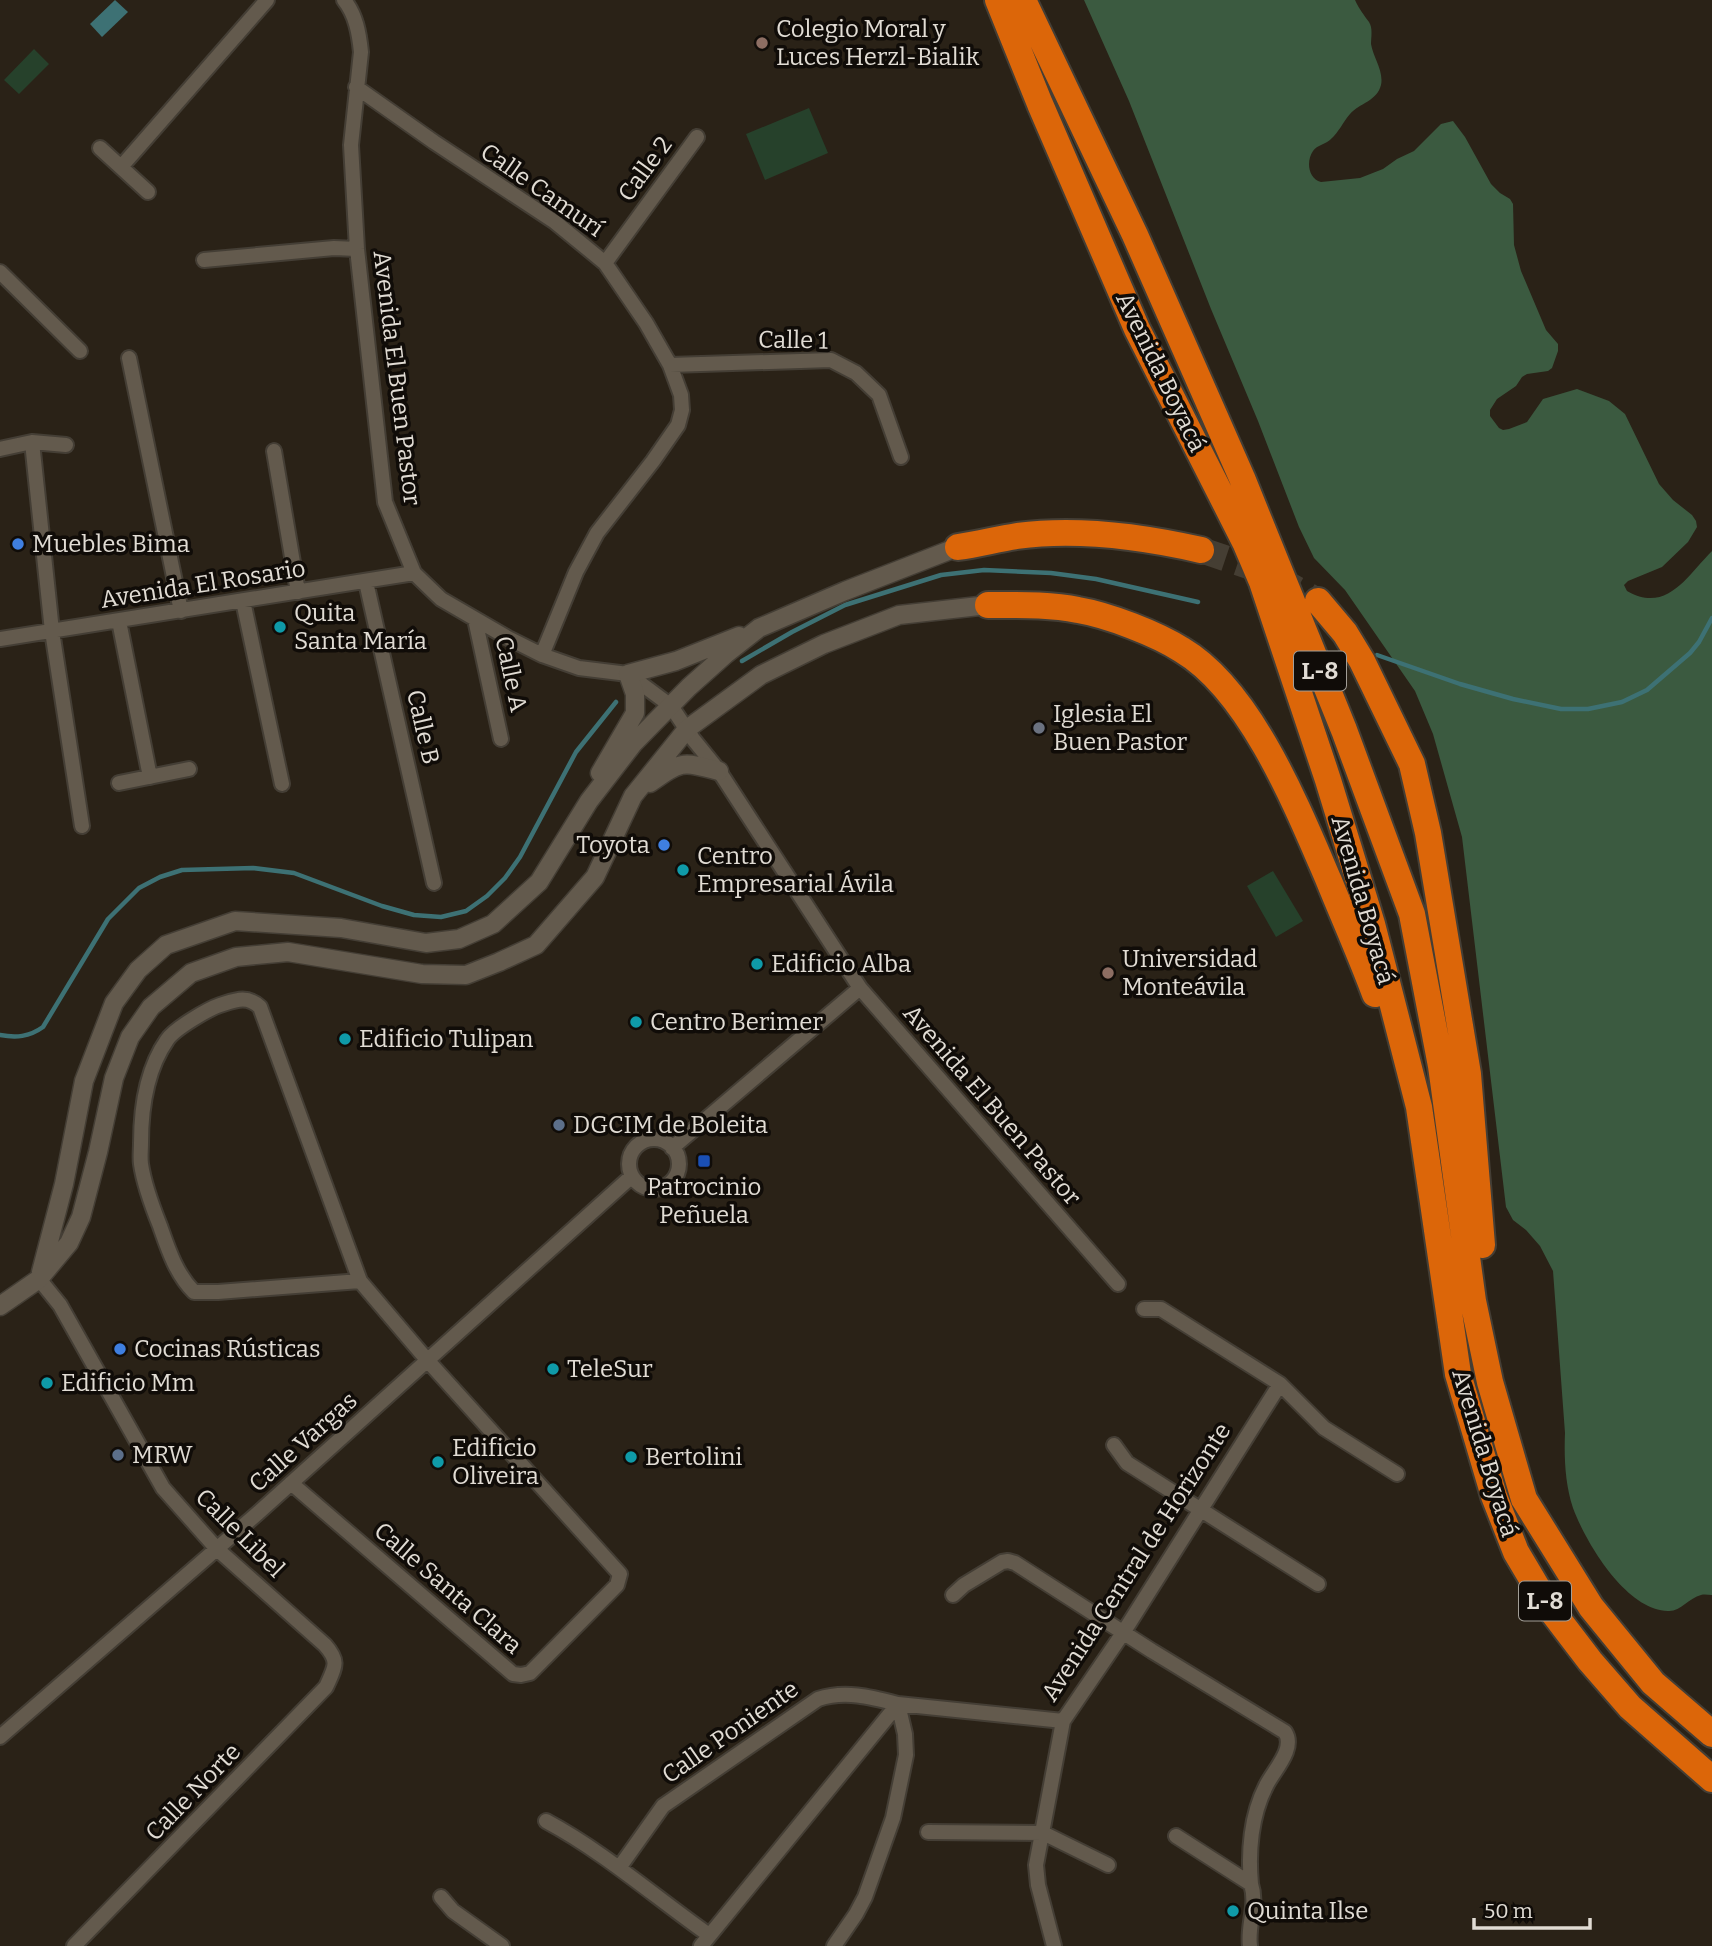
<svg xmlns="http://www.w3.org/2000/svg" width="1712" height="1946" viewBox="0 0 1712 1946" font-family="Bitter,serif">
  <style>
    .green { fill: #26412b }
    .forest { fill: #3b5a40 }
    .water { fill: #3d7174 }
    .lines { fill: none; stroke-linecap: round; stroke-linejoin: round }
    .stream { stroke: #3d7174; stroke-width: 4.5 }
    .motorway-tunnel { stroke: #453e33; stroke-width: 26; stroke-dasharray: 26 13; stroke-linecap: butt }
    .minor-casing { stroke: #443e35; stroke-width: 18 }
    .tertiary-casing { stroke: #443e35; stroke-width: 21 }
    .motorway-casing { stroke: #443e35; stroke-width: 30 }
    .minor { stroke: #635a4d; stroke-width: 14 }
    .tertiary { stroke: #635a4d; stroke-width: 18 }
    .motorway { stroke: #dc6609; stroke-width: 26 }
    .education-dot { fill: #8d6e63; stroke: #100c08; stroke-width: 2.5 }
    .shop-dot { fill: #3f7fe0; stroke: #100c08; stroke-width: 2.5 }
    .culture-dot { fill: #0f9aa8; stroke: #100c08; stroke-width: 2.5 }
    .worship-dot { fill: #6b7280; stroke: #100c08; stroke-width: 2.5 }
    .service-dot { fill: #5c6f8a; stroke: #100c08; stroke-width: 2.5 }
    .transit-dot { fill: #1a4fb4; stroke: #100c08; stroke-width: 2.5 }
    .labels { text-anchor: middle; stroke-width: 7; stroke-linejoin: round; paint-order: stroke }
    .shield { fill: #100c08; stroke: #a29e97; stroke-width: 2 }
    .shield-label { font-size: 23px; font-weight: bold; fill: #e1dcd4 }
    .poi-label { font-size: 24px; fill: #e1dcd4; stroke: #100c08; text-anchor: start }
    .street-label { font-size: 24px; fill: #e1dcd4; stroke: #100c08 }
  </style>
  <rect width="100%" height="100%" fill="#2a2217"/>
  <path class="green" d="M34 49 49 64 19 94 4 80Z
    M809 108 828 153 765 180 746 134Z
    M1273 871 1303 921 1276 937 1247 886Z"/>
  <path class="forest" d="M1084 0H1355C1359 9 1364 15 1369 22 1373 28 1371 37 1371 44 1373 57 1384 71 1381 85 1377 101 1360 103 1350 114 1343 122 1339 132 1331 139 1326 144 1317 145 1313 151 1306 161 1308 179 1321 182L1360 178 1383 169 1397 159 1414 151 1441 124 1453 121 1465 137 1491 184 1500 193 1510 199 1513 204 1514 245 1521 271 1546 330 1558 344V351L1552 368 1548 371 1527 374 1522 377 1516 386 1497 399 1490 410V416L1499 428 1503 430 1509 429 1527 422 1543 399 1577 389 1609 401 1625 414 1659 484 1673 500 1692 515 1696 521 1697 527 1688 542 1662 567 1628 581 1624 585 1627 591C1667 614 1687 576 1712 551V1595C1708 1595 1705 1594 1701 1595 1689 1598 1680 1612 1668 1611 1626 1610 1586 1543 1573 1508 1565 1484 1564 1457 1565 1433L1553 1271 1540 1246 1526 1230 1513 1220 1506 1207 1462 837 1433 734 1415 691 1345 590 1314 558 1299 527 1258 421 1211 309 1129 101Z"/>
  <path class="water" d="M115 0 128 12 102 37 90 24Z"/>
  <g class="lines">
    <path class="stream" d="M1377 655 1460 684 1513 699 1561 709H1588L1622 702 1647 690 1690 653 1699 642 1712 618
      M742 661 792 632 845 605 941 575 984 570 1051 573 1096 579 1198 602
      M0 1035C16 1038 29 1037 43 1027L108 919 139 888 160 877 182 870 253 868 294 873 382 906 414 915 441 917 466 911 487 896 505 878 520 857 576 752 616 702"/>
    <path class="motorway-tunnel" d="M1201 550 1266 572 1318 601"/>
    <defs>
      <path id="minor" d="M344 0C356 15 359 33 361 52L351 145 357 249 385 502 414 573 441 599 508 638 542 655 579 668 628 674 671 706 693 739 719 771 860 988 1118 1284
        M356 87 434 142 555 222 605 263 646 323 670 365 681 395 682 410 678 425 653 461 597 533 576 572 542 655
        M100 148 148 192
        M121 167 267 0
        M204 260 334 248 357 249
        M605 263 697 137
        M0 272 80 351
        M129 358 181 611
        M670 365 831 360 856 373 879 395 901 457
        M32 442 52 631 82 826
        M0 449 32 442 66 445
        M274 451 298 592
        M366 582 434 883
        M243 601 282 784
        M475 619 501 739
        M119 621 150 777
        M0 639 414 573
        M119 783 189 769
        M629 1164a25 25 0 1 1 50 0a25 25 0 1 1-50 0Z
        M672 1148 860 988
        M39 1279 60 1305 163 1488 217 1549 325 1645C340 1662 335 1667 326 1687L74 1946
        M1144 1309H1161L1280 1384 1324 1428 1397 1474
        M1114 1445 1127 1463 1318 1584
        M291 1483 513 1674 521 1675 530 1673 617 1585 620 1574 428 1361 360 1281 260 1007C247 995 236 1000 220 1005 208 1009 174 1029 167 1040 146 1070 141 1107 141 1143 141 1150 140 1157 141 1164 144 1185 152 1206 160 1226 168 1249 176 1274 194 1292H218L360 1281
        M953 1595 964 1585 1002 1562 1008 1561 1015 1563 1152 1651 1285 1732C1296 1749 1273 1771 1266 1786 1251 1815 1248 1852 1251 1884L1176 1836
        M0 1737 258 1513 632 1176
        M546 1821C604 1852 655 1897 709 1935
        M928 1832 1043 1833 1108 1865
        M619 1868 663 1806 818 1699C845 1690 871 1697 898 1704L1063 1721 1123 1633 1280 1384
        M441 1897 453 1911 502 1946
        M701 1946 898 1704
        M834 1946 856 1914 865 1897 893 1818 906 1755 905 1734 898 1704
        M1054 1946 1038 1885 1036 1865 1063 1721
        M1250 1946C1247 1925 1258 1905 1251 1884"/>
      <path id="tertiary" d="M600 773 635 713V694L628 674 676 661 739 636
        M650 783C681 761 681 761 719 771
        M41 1272 64 1184 84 1081 114 1003 138 970 166 945 235 921 341 928 426 943 459 939 493 924 539 882 589 801 633 744 689 687 726 654 759 628 845 591 958 547
        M0 1306 39 1279 69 1243 81 1217 98 1152 114 1078 130 1037 151 1007 191 973 236 957 288 952 422 974 466 975 499 962 536 945 595 877 633 796 687 729 761 675 824 644 899 615 988 605"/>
      <path id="motorway" d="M998 0 1040 104 1137 329 1245 542 1262 582 1328 780 1372 924 1419 1107 1458 1374 1494 1496 1516 1552 1548 1606 1590 1661 1630 1707 1712 1779
        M1023 0 1135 235 1242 478 1344 730 1412 914 1441 1066 1473 1301 1490 1382 1524 1499 1591 1607 1653 1683 1712 1734
        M958 547C978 544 998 539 1017 536 1076 528 1144 537 1201 550
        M1318 601 1345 633 1362 661 1412 764 1428 833 1468 1074 1482 1245
        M988 605C1018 605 1049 604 1078 610 1108 615 1157 634 1182 650 1251 691 1298 809 1329 881 1344 918 1361 956 1375 994"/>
    </defs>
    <use href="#minor" class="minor-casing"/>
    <use href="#tertiary" class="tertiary-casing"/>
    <use href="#motorway" class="motorway-casing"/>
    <use href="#minor" class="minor"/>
    <use href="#tertiary" class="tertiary"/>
    <use href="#motorway" class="motorway"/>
  </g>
  <g class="education-dot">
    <circle cx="762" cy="43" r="7"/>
    <circle cx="1108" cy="973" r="7"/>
  </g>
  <g class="shop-dot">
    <circle cx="18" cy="544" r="7"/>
    <circle cx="664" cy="845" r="7"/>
    <circle cx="120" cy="1349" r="7"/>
  </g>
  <g class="culture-dot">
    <circle cx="280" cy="627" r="7"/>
    <circle cx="683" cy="870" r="7"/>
    <circle cx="757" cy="964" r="7"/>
    <circle cx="636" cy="1022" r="7"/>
    <circle cx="345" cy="1039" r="7"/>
    <circle cx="553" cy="1369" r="7"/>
    <circle cx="47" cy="1383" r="7"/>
    <circle cx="631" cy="1457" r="7"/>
    <circle cx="438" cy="1462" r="7"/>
    <circle cx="1233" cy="1911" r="7"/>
  </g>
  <circle class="worship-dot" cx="1039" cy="728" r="7"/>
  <g class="service-dot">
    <circle cx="559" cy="1125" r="7"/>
    <circle cx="118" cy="1455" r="7"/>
  </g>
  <rect class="transit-dot" x="697" y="1154" width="14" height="14" rx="3.5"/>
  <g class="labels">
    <g class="shield">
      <rect x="1294" y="651.5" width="52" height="39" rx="5"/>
      <rect x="1519" y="1581.5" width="52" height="39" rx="5"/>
    </g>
    <g class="shield-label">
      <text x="1320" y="679">L-8</text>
      <text x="1545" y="1609">L-8</text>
    </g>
    <g class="poi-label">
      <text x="776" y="37">Colegio Moral y<tspan x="776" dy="28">Luces Herzl-Bialik</tspan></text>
      <text x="32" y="552">Muebles Bima</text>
      <text x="294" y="621">Quita<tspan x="294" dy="28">Santa María</tspan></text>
      <text x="1053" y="722">Iglesia El<tspan x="1053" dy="28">Buen Pastor</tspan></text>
      <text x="650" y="853" text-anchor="end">Toyota</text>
      <text x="697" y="864">Centro<tspan x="697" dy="28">Empresarial Ávila</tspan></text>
      <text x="1122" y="967">Universidad<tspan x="1122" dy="28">Monteávila</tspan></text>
      <text x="771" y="972">Edificio Alba</text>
      <text x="650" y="1030">Centro Berimer</text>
      <text x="359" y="1047">Edificio Tulipan</text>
      <text x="573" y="1133">DGCIM de Boleita</text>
      <text x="704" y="1195" text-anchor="middle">Patrocinio<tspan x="704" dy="28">Peñuela</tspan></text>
      <text x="134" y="1357">Cocinas Rústicas</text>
      <text x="567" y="1377">TeleSur</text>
      <text x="61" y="1391">Edificio Mm</text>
      <text x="452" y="1456">Edificio<tspan x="452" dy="28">Oliveira</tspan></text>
      <text x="132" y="1463">MRW</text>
      <text x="645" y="1465">Bertolini</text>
      <text x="1247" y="1919">Quinta Ilse</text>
    </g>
    <g class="street-label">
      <text transform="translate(645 169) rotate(-54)" y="8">Calle 2</text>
      <text transform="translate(542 190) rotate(35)" y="8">Calle Camurí</text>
      <text transform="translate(793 340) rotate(1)" y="8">Calle 1</text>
      <text transform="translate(1161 372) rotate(64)" y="8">Avenida Boyacá</text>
      <text transform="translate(397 378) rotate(83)" y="8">Avenida El Buen Pastor</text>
      <text transform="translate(203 584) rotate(-9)" y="8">Avenida El Rosario</text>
      <text transform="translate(511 674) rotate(78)" y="8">Calle A</text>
      <text transform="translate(423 727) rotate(77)" y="8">Calle B</text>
      <text transform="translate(1363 900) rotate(74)" y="8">Avenida Boyacá</text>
      <text transform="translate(992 1105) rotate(49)" y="8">Avenida El Buen Pastor</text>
      <text transform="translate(303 1442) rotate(-42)" y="8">Calle Vargas</text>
      <text transform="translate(1485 1453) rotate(73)" y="8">Avenida Boyacá</text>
      <text transform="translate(240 1533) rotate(45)" y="8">Calle Libel</text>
      <text transform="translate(1136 1562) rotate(-57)" y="8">Avenida Central de Horizonte</text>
      <text transform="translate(448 1588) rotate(41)" y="8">Calle Santa Clara</text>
      <text transform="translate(730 1732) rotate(-35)" y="8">Calle Poniente</text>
      <text transform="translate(193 1792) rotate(-46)" y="8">Calle Norte</text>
    </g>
  </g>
  <path d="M1474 1918v10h116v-10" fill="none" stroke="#e1dcd4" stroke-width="3.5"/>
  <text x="1484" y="1918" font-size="21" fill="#e1dcd4" stroke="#100c08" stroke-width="5" paint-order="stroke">50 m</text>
</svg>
